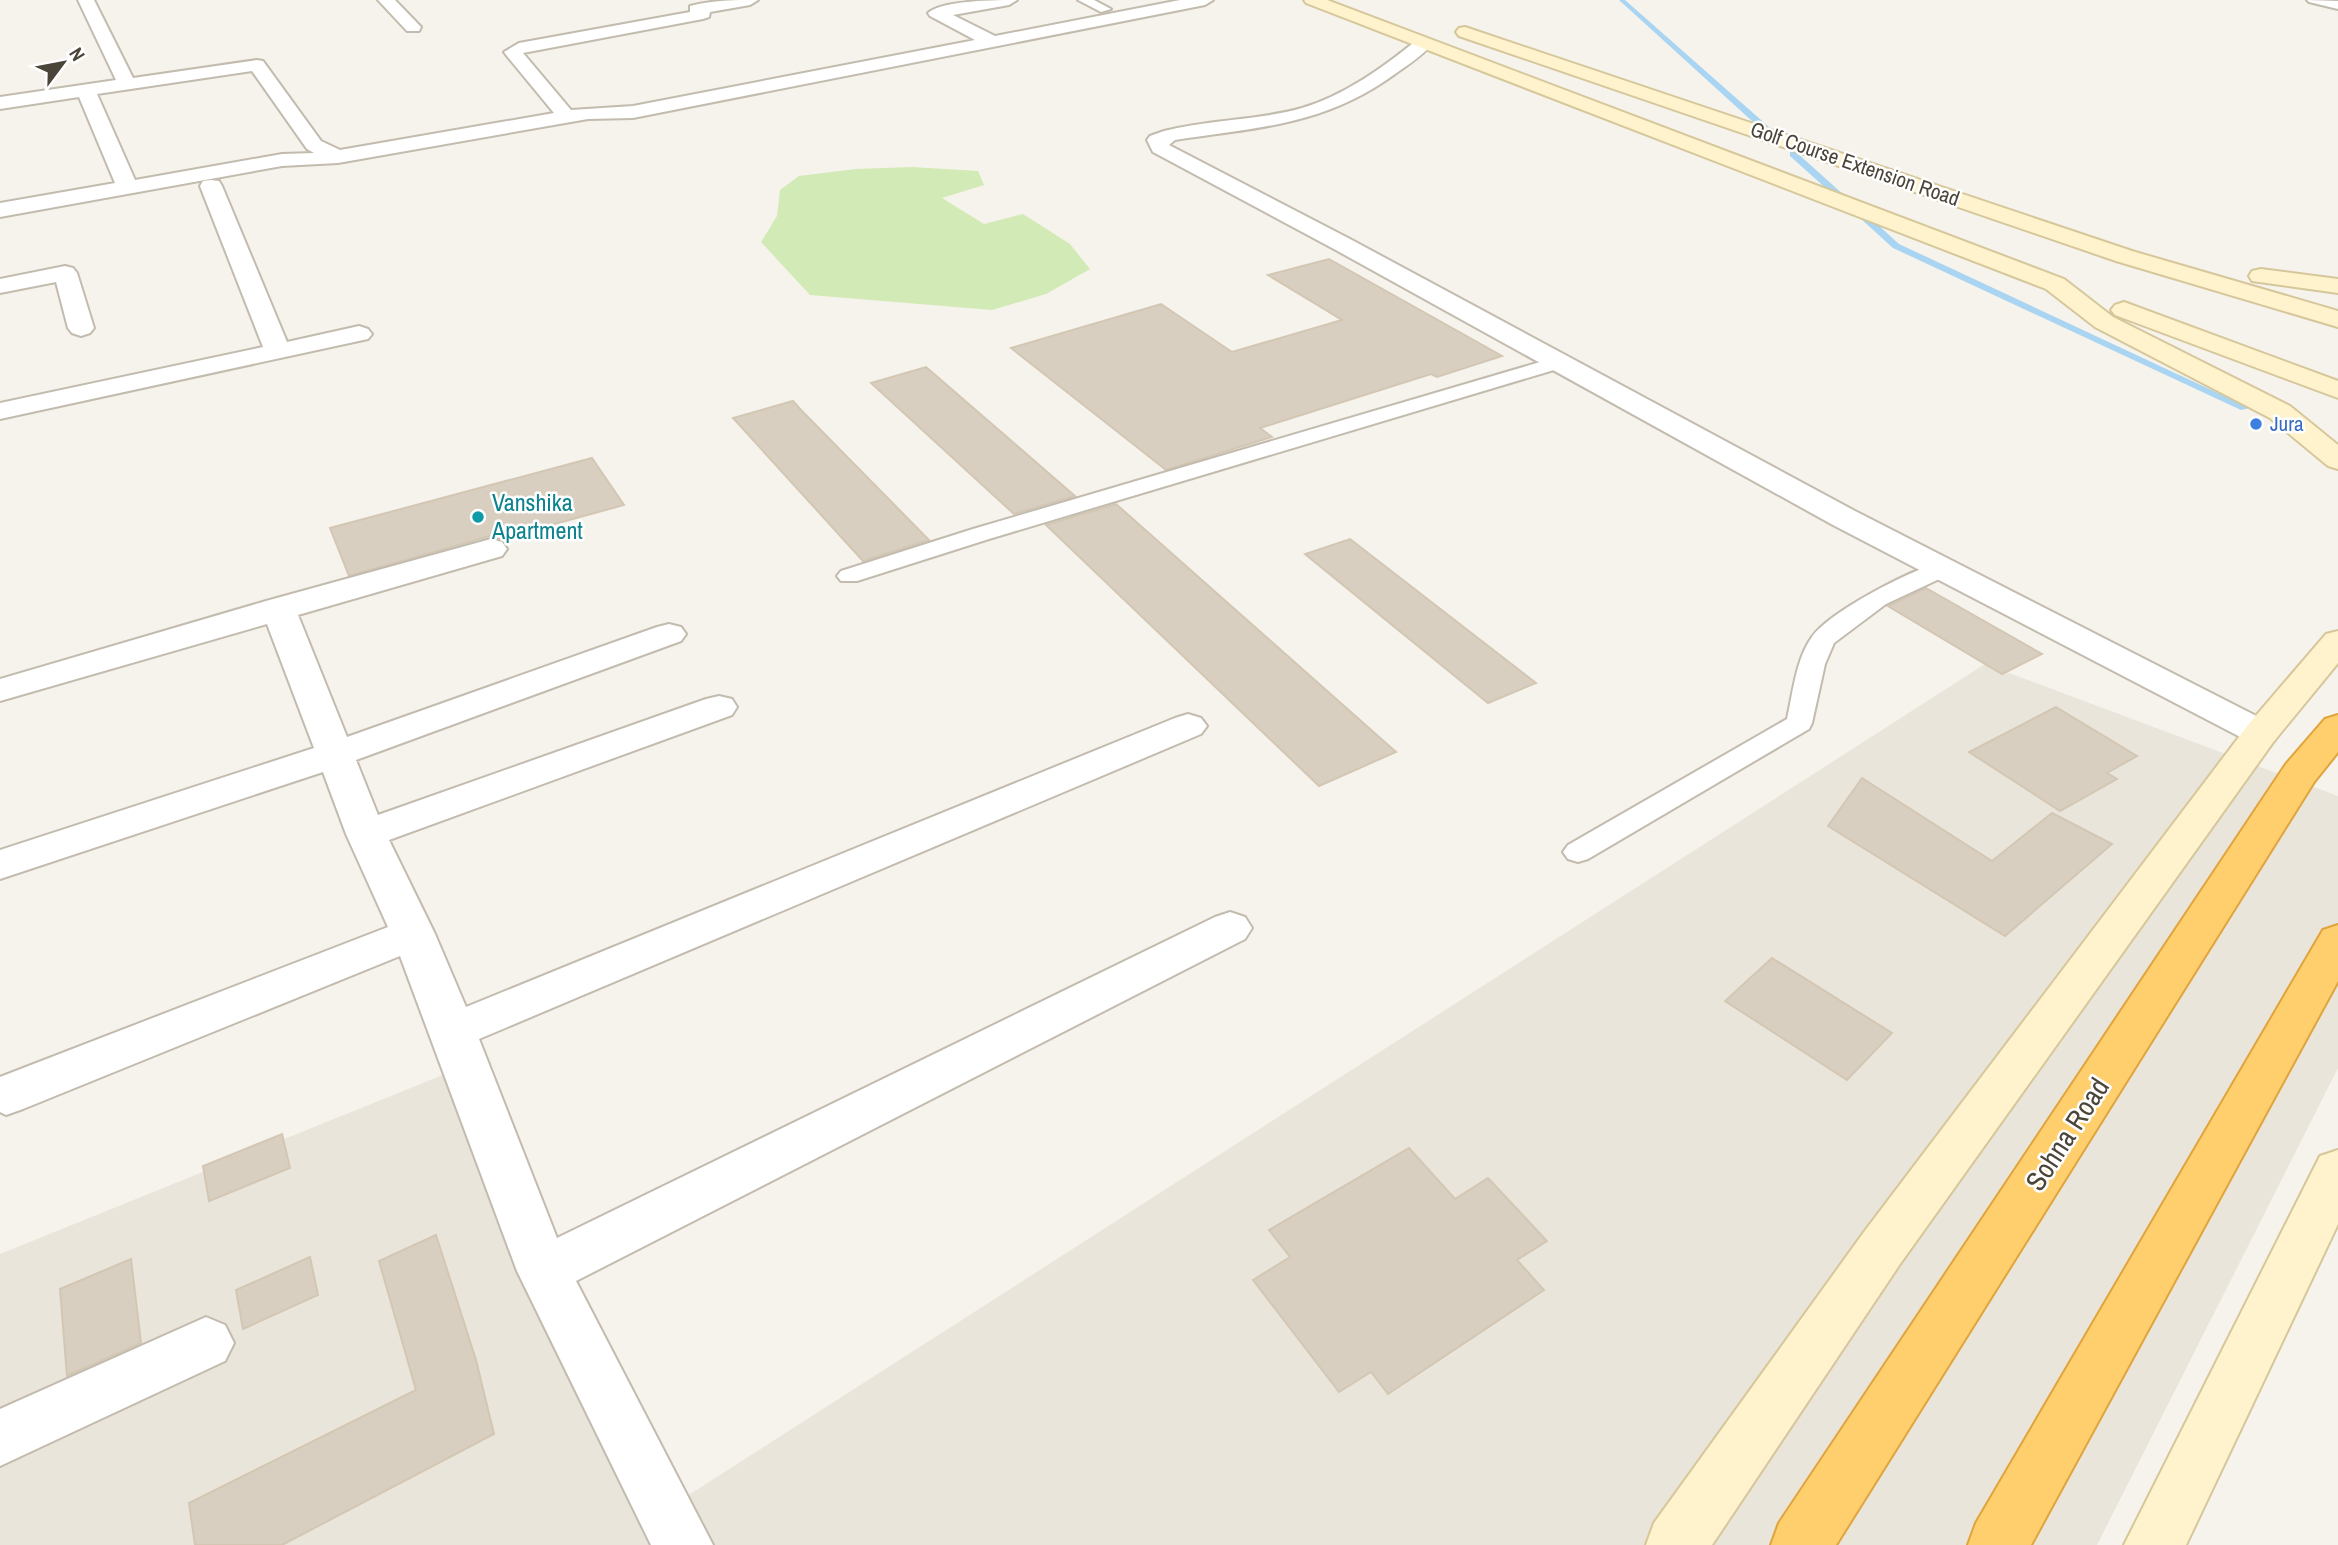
<svg xmlns="http://www.w3.org/2000/svg" width="2338" height="1545" viewBox="0 0 2338 1545" font-family="'Archivo Narrow',sans-serif">
  <style>
    .residential { fill: #eae5da }
    .green { fill: #d2eab5 }
    .lines { fill: none; stroke-linecap: round; stroke-linejoin: round }
    .stream { fill: #a9d4f2; fill-rule: evenodd }
    .building { fill: #d8cfc1; stroke: #d3c7b4; stroke-width: 2 }
    .lane-casing { stroke: #c2bbae; stroke-width: 4 }
    .street-casing { stroke: #c2bbae; stroke-width: 4 }
    .secondary-casing { stroke: #d6c79b; stroke-width: 4 }
    .highway-casing { stroke: #e0a43c; stroke-width: 4 }
    .lane { fill: #fff; fill-rule: evenodd }
    .street { fill: #fff; fill-rule: evenodd }
    .secondary { fill: #fff3cd; fill-rule: evenodd }
    .highway { fill: #ffcf6e; fill-rule: evenodd }
    .shop-dot { fill: #3f7fe0; stroke: #fff; stroke-width: 2.5 }
    .culture-dot { fill: #0f9aa8; stroke: #fff; stroke-width: 2.5 }
    .labels { text-anchor: middle; stroke-width: 5; stroke-linejoin: round; paint-order: stroke }
    .far-street-label { font-size: 21px; fill: #4b4439; stroke: #fff }
    .far-shop-label { font-size: 21px; fill: #366cbe; stroke: #fff; text-anchor: start }
    .culture-label { font-size: 24px; fill: #0d838f; stroke: #fff; text-anchor: start }
    .near-street-label { font-size: 28px; fill: #4b4439; stroke: #fff }
  </style>
  <rect width="100%" height="100%" fill="#f6f3ec"/>
  <path class="residential" d="M1985 664 2338 796V1068L2097 1545H0V1254L475 1062 670 1507Z"/>
  <path class="green" d="M912 167 978 171 984 185 942 198 984 224 1023 214 1070 244 1090 269 1046 294 992 310 810 295 761 242 777 216 780 190 799 176 856 169Z"/>
  <g class="lines">
    <path class="stream" d="M1619 0H1625L1769 127V131H1763Z
      M1790 152H1796L1845 196V200H1839L1790 156Z
      M1860 214H1866L1899 244 2250 408 2241 410 1893 248 1860 218Z"/>
  </g>
  <path class="building" d="M1329 259 1502 356 1437 377 1431 374 1260 428 1272 437 1166 470 1011 348 1161 304 1232 352 1342 320 1268 275Z
    M926 367 1075 496 1014 514 871 383Z
    M793 401 802 411 929 540 863 561 733 418Z
    M592 458 624 505 500 539 490 536 349 576 330 528Z
    M1116 504 1396 752 1319 786 1046 525Z
    M1350 539 1536 683 1488 703 1305 554Z
    M1926 588 2042 654 2002 674 1888 606Z
    M2056 707 2137 756 2107 773 2117 779 2060 811 1969 752Z
    M1862 778 1992 861 2052 813 2112 844 2005 936 1828 826Z
    M1772 958 1892 1033 1847 1080 1725 1001Z
    M282 1134 290 1168 209 1201 203 1166Z
    M1409 1148 1455 1199 1488 1178 1547 1241 1517 1260 1544 1290 1388 1394 1371 1372 1339 1392 1253 1280 1290 1257 1269 1230Z
    M436 1235 476 1360 494 1434 282 1545H195L189 1503 416 1390 379 1261Z
    M310 1257 318 1295 243 1329 236 1290Z
    M131 1259 141 1343 67 1376 60 1289Z"/>
  <g class="lines">
    <defs>
      <path id="lane" d="M1078 0H1094L1111 9 1101 12Z
        M2307 0 2338 1V9L2309 2Z
        M1557 357 1564 359 1567 363 1564 367 989 539 857 581H841L837 576 841 571 973 529Z
        M1942 562 1950 564 1954 569 1950 574 1886 604 1834 643 1825 664 1812 723 1809 729 1588 859 1578 862 1568 859 1563 852 1568 845 1787 719C1793 692 1796 659 1812 637 1829 612 1912 569 1942 562Z"/>
      <path id="street" d="M78 0H94L133 78 257 60 263 61 321 141 340 150 554 113 507 56 504 52 519 43 690 12V6C713 0 735 0 758 0L750 5 710 12 709 17 703 19 523 53 571 110 633 106 975 40 930 16 928 13C942 0 997 0 1017 0L1009 5 953 15 995 36 1180 0H1213L1205 5 633 118 588 119 338 163 282 166 0 217V203L115 183 79 97 0 109V97L116 80ZM252 71 307 149 314 153 282 154 135 180 97 94Z
        M378 0H395L421 27 419 31H407Z
        M1424 38 1433 43C1423 55 1408 65 1395 74 1323 126 1259 127 1175 140L1169 145 1350 239 1855 511 2274 725 2280 733 2274 741 2261 745 2248 741 1833 525 1334 249 1153 152 1147 140 1150 136 1164 131C1209 119 1257 121 1302 108 1345 95 1384 67 1418 39Z
        M211 180 219 181 222 186 287 342 359 326 368 329 372 334 368 339 0 419V403L263 347 200 186 203 181Z
        M65 266 73 268 77 273 94 328 90 333 81 336 72 333 68 328 56 282 0 293V279Z
        M491 539 502 542 507 549 502 556 298 615 347 737 657 627 669 624 681 627 686 634 681 641 356 760 378 815 706 699 719 696 732 699 737 707 732 715 389 840 435 934 466 1007 1175 718 1188 714 1201 718 1207 726 1201 734 479 1039 557 1238 1215 917 1230 912 1245 917 1252 928 1245 939 576 1281 713 1545H651L517 1271 400 956 23 1109 6 1115 0 1112V1077L388 927 346 834 323 772 0 879V850L314 748 267 624 0 701V679L266 601Z
        M206 1317 225 1325 234 1343 225 1361 0 1466V1409Z"/>
      <path id="secondary" d="M1304 0H1327L2064 279 2113 317 2290 406 2338 445V469L2328 466 2270 418 2095 327 2046 289 1306 3Z
        M1465 27 2132 251 2338 311V327L2116 261 1459 36 1456 32 1459 28Z
        M2261 269 2338 279V293L2252 281 2249 276 2252 271Z
        M2124 302 2338 381V398L2115 315 2111 310 2115 305Z
        M2338 631V663L2274 741 1900 1264 1712 1545H1646L1654 1523 1864 1232 2248 725 2326 634Z
        M2338 1150V1224L2186 1545H2124L2320 1156Z"/>
      <path id="highway" d="M2338 715V752L2314 782 1836 1545H1771L1779 1523 2286 764 2325 719Z
        M2338 925V981L2031 1545H1968L1976 1523 2323 930Z"/>
    </defs>
    <use href="#lane" class="lane-casing"/>
    <use href="#street" class="street-casing"/>
    <use href="#secondary" class="secondary-casing"/>
    <use href="#highway" class="highway-casing"/>
    <use href="#lane" class="lane"/>
    <use href="#street" class="street"/>
    <use href="#secondary" class="secondary"/>
    <use href="#highway" class="highway"/>
  </g>
  <circle class="shop-dot" cx="2256" cy="424" r="7"/>
  <circle class="culture-dot" cx="478" cy="517" r="7"/>
  <g class="labels">
    <g class="far-street-label">
      <text transform="translate(1855 164) rotate(19)" y="7">Golf Course Extension Road</text>
    </g>
    <g class="far-shop-label">
      <text x="2270" y="431">Jura</text>
    </g>
    <g class="culture-label">
      <text x="492" y="511">Vanshika<tspan x="492" dy="28">Apartment</tspan></text>
    </g>
    <g class="near-street-label">
      <text transform="translate(2067 1134) rotate(-57)" y="10">Sohna Road</text>
    </g>
  </g>
  <g transform="translate(63 63) rotate(58)" stroke="#ffffff" stroke-width="5" paint-order="stroke">
  <path d="M0-5L12 26L0 18L-12 26Z" fill="#4b4439"/>
  <text y="-10" font-size="19" font-weight="bold" text-anchor="middle" fill="#4b4439">N</text>
  </g>
</svg>
